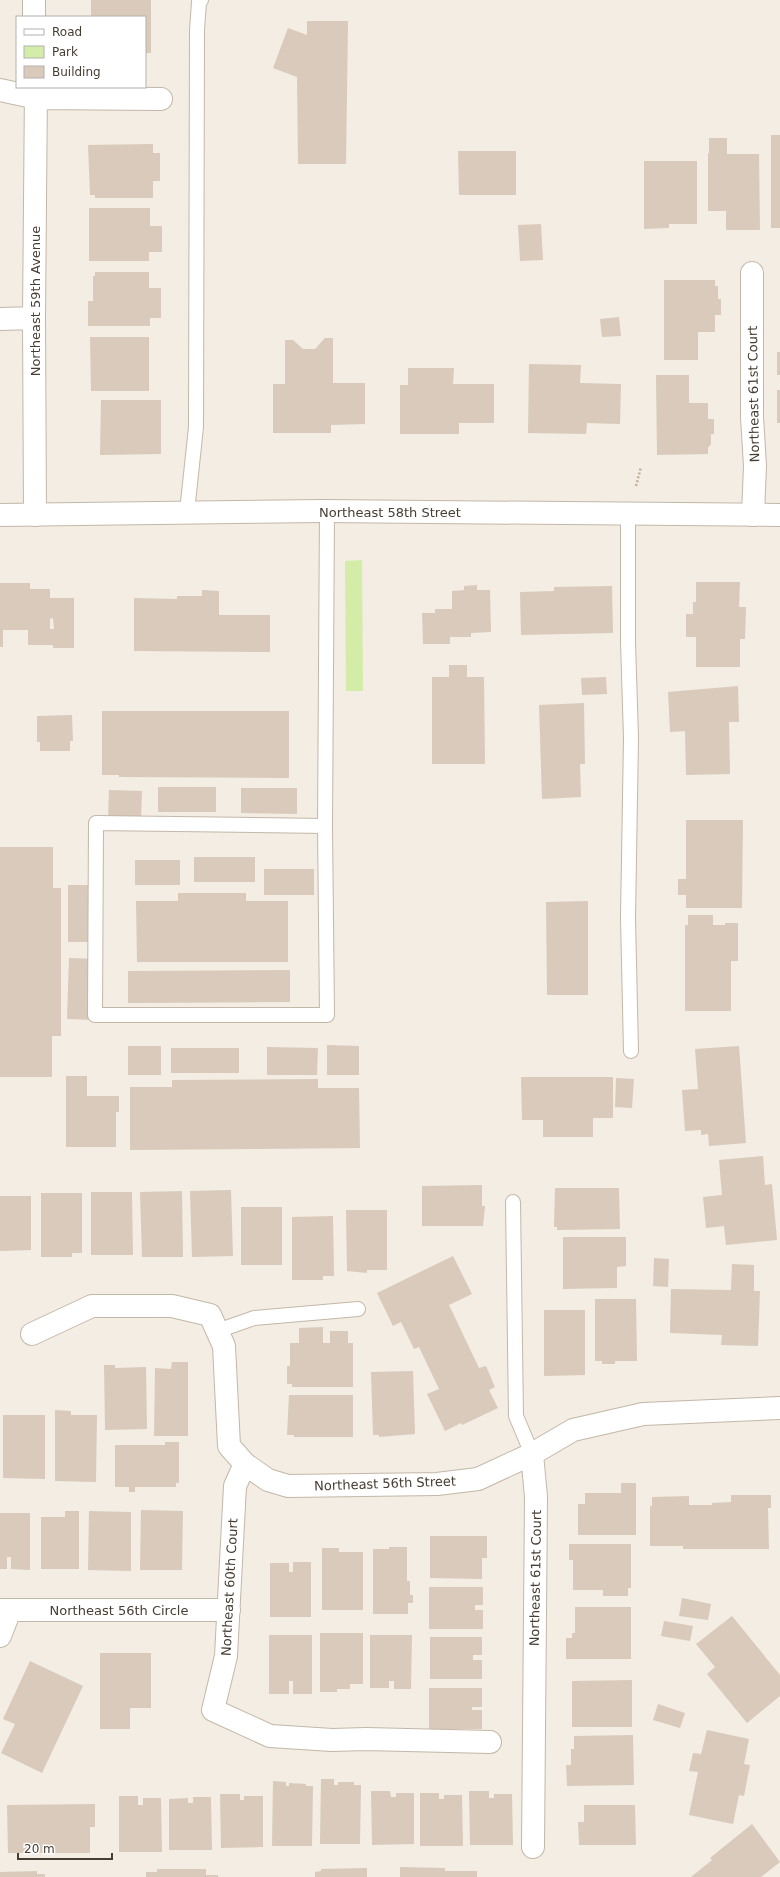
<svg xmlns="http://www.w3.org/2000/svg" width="780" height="1877" viewBox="0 0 780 1877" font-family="'DejaVu Sans',sans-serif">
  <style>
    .green { fill: #d3eca8 }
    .building { fill: #d9cabb; fill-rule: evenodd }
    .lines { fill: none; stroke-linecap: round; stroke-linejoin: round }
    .service-casing { stroke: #c3b7a8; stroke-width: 16 }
    .minor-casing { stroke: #c3b7a8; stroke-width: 24 }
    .tertiary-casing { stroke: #c3b7a8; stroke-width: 24 }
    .path { stroke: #c3ae95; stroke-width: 2.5; stroke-dasharray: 2 2; stroke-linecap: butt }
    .service { stroke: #fff; stroke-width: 14 }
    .minor { stroke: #fff; stroke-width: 22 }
    .tertiary { stroke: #fff; stroke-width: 22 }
    .labels { text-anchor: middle; stroke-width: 3; stroke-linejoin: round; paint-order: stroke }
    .street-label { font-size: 13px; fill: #463d33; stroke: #fff }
  </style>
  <rect width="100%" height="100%" fill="#f3ede3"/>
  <path class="green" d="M362 560 363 691H346L345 561Z"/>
  <path class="building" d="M91 0H151V53H145V17H91Z
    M307 21H348L346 164H298L297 77 273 68 288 28 307 35Z
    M771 135H780V228H771Z
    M709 138H727V154H759L760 230H726V211H708V153H709Z
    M153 144V153H160V181H153V198H95V195H90L88 145Z
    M458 151H516V195H459Z
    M644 161H697V224H669V228L644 229Z
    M89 208H150V226H162V252H149V261H89Z
    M541 224 543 260 520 261 518 225Z
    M95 272H149V288H161V318H150V326H88V301H93V276H95Z
    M664 280H715V286H718V299H721V315H715V332H698V360H664Z
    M619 317 621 336 602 337 600 319Z
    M90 337H149V391H91Z
    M325 338H333V383H365V424L331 425V433H273V384H285V340H293L303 349H315Z
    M777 352H780V375H777Z
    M529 364 581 365 580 383 621 384 620 424 587 423 586 434 528 433Z
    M408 368H454L453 384H494V423H459V434H400V385H408Z
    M656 375H689V403H708V419H714V434H711V444L708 448V454L657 455Z
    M777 390H780V423H777Z
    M101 400H161V454L100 455Z
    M696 582H740L739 607H746L745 639H740V667H696V637H686V614H693V602H696Z
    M0 583H30V589H50V598H74V648H53V645H28V630H3V647H0ZM53 618 54 629H50V619Z
    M477 585V590H490L491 632 471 633V637H450V644H423L422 613H435V609H452V591L464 590V586Z
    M612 586 613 633 521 635 520 592 554 591V587Z
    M202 590 219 591V615H270V652L134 651V598L177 599V596H202Z
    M449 665H467V677H484L485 764H432V677H449Z
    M606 677 607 694 582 695 581 678Z
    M738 686 739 722H729L730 774 686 775 685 731 670 732 668 692Z
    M584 703 585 764H580L581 797 542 799 539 705Z
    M102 711H289V778L119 777V775H102Z
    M72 715 73 741H70V751H40V742H37V716Z
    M158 787H216V812H158Z
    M241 788H297V814L241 813Z
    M109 790 142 791 141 820 108 819Z
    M686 820H743L742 908H686V895H678V879H686Z
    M0 847H53V888H61V1036H52V1077H0Z
    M194 857H255V882H194Z
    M135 860H180V885H135Z
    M264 869H314V895H264Z
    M68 885H94V942H68Z
    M178 893H246V901H288V962H137L136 901H178Z
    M588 901V995H547L546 902Z
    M688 915H713V925H725V923H738V961H731V1011H685V925H688Z
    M69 958 95 959 92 1020 67 1019Z
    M290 970V1002L128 1003V971Z
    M327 1045 359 1046V1075H327Z
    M128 1046H161V1075H128Z
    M739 1046 746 1143 709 1146 708 1134 701 1135V1130L685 1131 682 1090 698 1089 695 1049Z
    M267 1047 318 1048 317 1075H267Z
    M171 1048H239V1073H171Z
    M66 1076H87V1096H119V1112H116V1147H66Z
    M521 1077H613V1118H593V1137H543V1120H522Z
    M616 1078 634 1079 632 1108 615 1107Z
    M318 1079V1088H359L360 1148 130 1150V1087H172V1080Z
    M763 1156 765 1185 772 1184 777 1240 726 1245 724 1226 706 1228 703 1197 722 1195 719 1160Z
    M482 1185V1206H485L483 1226H422V1186Z
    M555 1188H619L620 1229 557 1230V1227H554Z
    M231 1190 233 1256 192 1257 190 1191Z
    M182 1191 183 1257H142L140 1192Z
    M91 1192H132L133 1255H91Z
    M41 1193H82V1253H72V1257H41Z
    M0 1196H31V1250L0 1251Z
    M241 1207H282V1265H241Z
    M346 1210H387V1270H367V1273L347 1271Z
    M333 1216 334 1276H323V1280H292V1217Z
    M563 1237H626V1266L617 1267V1288L563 1289Z
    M453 1256 472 1294 449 1305 479 1368 486 1366 495 1387 489 1390 498 1408 462 1425 461 1423 445 1431 427 1394 439 1389 419 1347 414 1349 401 1322 393 1326 377 1293Z
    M654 1258 669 1259 668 1287 653 1286Z
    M732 1264 754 1265V1291H760L758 1346 721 1345 722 1335 670 1333 671 1289 731 1290Z
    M595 1299H636L637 1361H615V1364H602V1361H595Z
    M544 1310H585V1375L544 1376Z
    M323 1327V1343H330V1331H348V1343H353V1387H292V1384H287V1366H290V1343H299V1328Z
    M172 1362H188V1436H154L155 1368 171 1369Z
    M104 1365H115V1368L146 1367 147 1429 105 1430Z
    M413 1371 415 1434 379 1437V1435H373L371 1372Z
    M289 1395H353V1437H294V1435H287Z
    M55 1410 71 1411V1415H97L96 1482 55 1481Z
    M3 1415H45V1479L3 1478Z
    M165 1442H179V1483H176V1487H135V1492H129V1487H115V1445H165Z
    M621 1483H636V1535H578V1504H585V1493H621Z
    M731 1495H771V1508H768L769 1549H683V1546H650V1506H652V1497L689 1496V1505H712V1503L731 1502Z
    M141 1510 183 1511 182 1570H140Z
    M65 1511H79V1569H41V1517H65Z
    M89 1511 131 1512V1571L88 1570Z
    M0 1513H30V1570L11 1569V1557H7V1569H0Z
    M430 1536H487V1558H482V1579L430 1578Z
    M569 1544H631V1588H628V1596H603V1590H573V1560H569Z
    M389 1547H407V1581H410V1595H413V1603H408V1614H373V1549H389Z
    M322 1548H339V1552H363V1610H322Z
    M293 1562H311V1617H270V1563H289V1572H293Z
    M429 1587H483V1605H475V1610H483V1629H429Z
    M682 1598 711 1604 708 1620 679 1616Z
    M575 1607H631V1659H566V1638H572V1633H575Z
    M732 1616 780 1675V1696L747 1723 707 1674 715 1667 696 1644Z
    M664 1621 693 1626 690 1641 661 1636Z
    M320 1633H363V1684H350V1689H337V1692H320Z
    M269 1635H312V1694H293V1681H289V1694H269Z
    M370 1635H412L411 1689H394V1681H389V1688H370Z
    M430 1637H482V1655H473V1660H482V1679H430Z
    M100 1653H151V1708H130V1729H100Z
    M30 1661 83 1686 42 1773 1 1753 15 1724 3 1719Z
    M632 1680V1727H572V1681Z
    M429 1688H482V1707H472V1710H482V1729H429Z
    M658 1704 685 1713 680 1728 653 1720Z
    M707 1730 749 1739 744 1764 750 1765 744 1796 739 1795 733 1824 689 1815 698 1772 689 1771 693 1753 701 1754Z
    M633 1735 634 1785 567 1786 566 1765H571V1749H574V1736Z
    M321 1779H334V1785H338V1782H354V1785H361L360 1844H320Z
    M273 1781 286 1782V1786H289V1783L306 1784V1786H313L312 1846H272Z
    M371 1791H390L391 1797H396V1793H414V1844L372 1845Z
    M469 1791H489V1798H494V1794H512L513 1845H470Z
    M420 1793H439V1799H444V1795H462L463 1846H420Z
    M220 1794H240V1800H244V1796H263V1847L221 1848Z
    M119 1796H138V1805H143V1798H161L162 1852H119Z
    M193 1797H211L212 1850H169V1799L188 1798V1803H193Z
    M95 1804V1827H90V1853H8L7 1805Z
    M584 1805H635L636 1845H579L578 1822H584Z
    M752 1824 780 1862 761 1877H691L712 1860 710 1858Z
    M400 1867 445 1868V1871H477V1877H400Z
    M367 1868V1877H315V1872L321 1871V1869Z
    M157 1869H206V1875H218V1877H146V1872H157Z
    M37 1871V1874H45V1877H0V1872Z"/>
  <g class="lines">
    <defs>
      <path id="service" d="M187 512 196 427 197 30 199 2 201 0
        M628 513V642L631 738 628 918 631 1051
        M325 826 96 823 95 1015H327L325 826 327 511
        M513 1202 516 1416 532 1454
        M217 1331 254 1318 358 1309"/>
      <path id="minor" d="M34 0V17
        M0 90 37 98 161 99
        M752 273V417L755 466 753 515
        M0 319 34 318
        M35 515 34 318 36 87
        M32 1334 92 1306H172L210 1315 224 1346 229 1446 245 1464 268 1480 288 1486 437 1484 478 1479 532 1454 573 1430 643 1414 780 1408
        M532 1454 536 1497 533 1847
        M245 1464 235 1486 226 1656 213 1710 270 1736 332 1740 366 1739 490 1742
        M0 1610H229
        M0 1636 10 1610"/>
      <path id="tertiary" d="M0 515 323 511 780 515"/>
    </defs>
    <use href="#service" class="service-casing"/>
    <use href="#minor" class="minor-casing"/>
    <use href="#tertiary" class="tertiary-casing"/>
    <path class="path" d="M636 486 641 467"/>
    <use href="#service" class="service"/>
    <use href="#minor" class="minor"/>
    <use href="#tertiary" class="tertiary"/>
  </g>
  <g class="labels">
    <g class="street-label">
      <text transform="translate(35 301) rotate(-90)" y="5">Northeast 59th Avenue</text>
      <text transform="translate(753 394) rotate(-91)" y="5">Northeast 61st Court</text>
      <text x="390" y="517">Northeast 58th Street</text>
      <text transform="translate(385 1483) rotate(-2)" y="5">Northeast 56th Street</text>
      <text transform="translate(535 1578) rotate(-89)" y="5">Northeast 61st Court</text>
      <text transform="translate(229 1587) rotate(-87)" y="5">Northeast 60th Court</text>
      <text x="119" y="1615">Northeast 56th Circle</text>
    </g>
  </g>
  <rect x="16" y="16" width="130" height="72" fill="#ffffff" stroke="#b5b1ad"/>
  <rect x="24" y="29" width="20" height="6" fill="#ffffff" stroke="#b5b1ad"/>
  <text x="52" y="36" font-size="12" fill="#463d33">Road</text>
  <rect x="24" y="46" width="20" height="12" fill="#d3eca8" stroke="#b5b1ad"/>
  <text x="52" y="56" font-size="12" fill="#463d33">Park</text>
  <rect x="24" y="66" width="20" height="12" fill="#d9cabb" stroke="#b5b1ad"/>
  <text x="52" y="76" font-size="12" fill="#463d33">Building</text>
  <path d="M18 1853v6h94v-6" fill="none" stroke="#463d33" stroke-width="2"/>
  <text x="24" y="1853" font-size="12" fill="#463d33" stroke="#ffffff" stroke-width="3" paint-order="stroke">20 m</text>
</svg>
